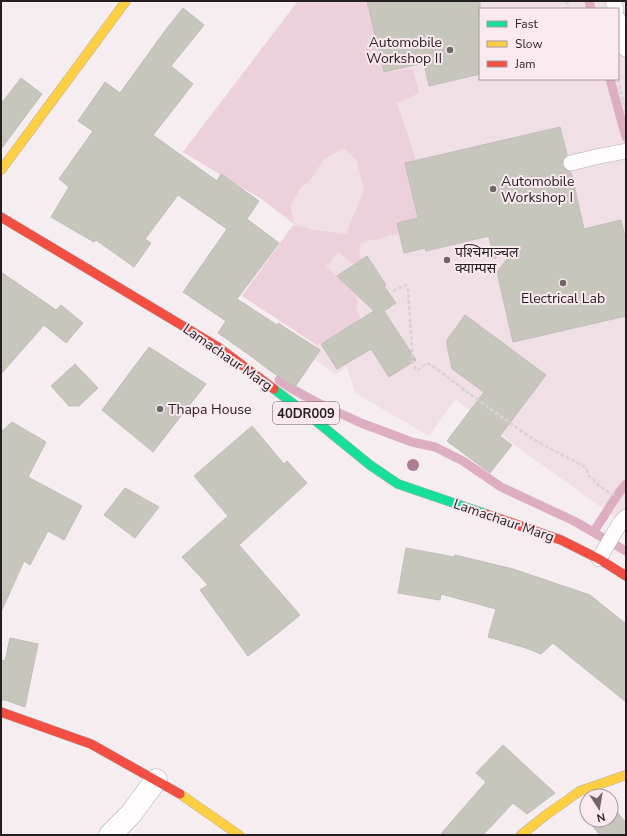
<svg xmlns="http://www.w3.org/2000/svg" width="627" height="836" viewBox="0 0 627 836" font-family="'Nunito Sans','Noto Sans Devanagari',sans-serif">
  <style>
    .built { fill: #f1dfe6; fill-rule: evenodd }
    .green { fill: #ecd0db; fill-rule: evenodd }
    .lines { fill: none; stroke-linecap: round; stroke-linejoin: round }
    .stream { stroke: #ddadc1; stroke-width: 9 }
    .building { fill: #c7c6bc; stroke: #c0bcbb }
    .lane-casing { stroke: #b4aeb0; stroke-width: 16 }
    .street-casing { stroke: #b4aeb0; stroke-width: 23 }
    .fast-casing { stroke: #b4aeb0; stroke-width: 10 }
    .slow-casing { stroke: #b4aeb0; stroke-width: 10 }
    .jam-casing { stroke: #b4aeb0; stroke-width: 10 }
    .path { stroke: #d5d3d3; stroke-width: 2.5; stroke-dasharray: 4 2; stroke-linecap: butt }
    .lane { stroke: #fefcfd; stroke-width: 15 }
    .street { stroke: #fefcfd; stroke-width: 22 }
    .fast { stroke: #16e098; stroke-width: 9 }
    .slow { stroke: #ffcf43; stroke-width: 9 }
    .jam { stroke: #f24e42; stroke-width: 9 }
    .tree { fill: #ab7e94 }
    .poi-dot { fill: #6e6669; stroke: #fae9ef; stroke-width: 1.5 }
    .labels { text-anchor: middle; stroke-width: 4; stroke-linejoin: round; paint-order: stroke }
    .shield { fill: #fae9ef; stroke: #645b5e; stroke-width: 1 }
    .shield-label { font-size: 13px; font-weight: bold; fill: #241e20 }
    .poi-label { font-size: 14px; fill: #241e20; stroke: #fae9ef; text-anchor: start }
    .street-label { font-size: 14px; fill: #241e20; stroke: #fae9ef }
  </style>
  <rect width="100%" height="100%" fill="#f6edf0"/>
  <path class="built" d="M298 1H626V528L604 509 524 452 455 399 429 436 355 393 347 367 336 374 313 359 316 345 242 296 294 224 263 200 183 152ZM480 9H618V79H480Z"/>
  <path class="green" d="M298 1H367L383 73 413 69 419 93 397 103 416 159 405 163 417 218 397 223 399 233 361 243 359 251 362 260 354 264 351 263 339 252 326 266C334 274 358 290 358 303 358 305 356 307 356 309L360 318 356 321 362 333 349 347 339 332 317 345 242 296 294 224 263 200 183 152ZM344 148 357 161 364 190 346 234 315 230 294 225 290 205 301 188 312 178 324 159Z"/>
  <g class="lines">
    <path class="stream" d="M589 1 591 9
      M610 79 626 137
      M279 380 292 389 322 405 361 423 412 442 435 447 463 461 501 487 574 521 626 551
      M593 532C605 517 613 498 626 484"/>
  </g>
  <path class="building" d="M367 1H480V74L429 86 424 63 384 72Z
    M183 8 204 25 171 66 193 84 153 135 217 181 221 174 259 201 247 219 279 243 237 299 277 325 278 323 320 350 295 387 269 370 255 359 218 333 226 321 183 292 227 229 178 195 145 239 151 243 134 267 96 240 94 242 51 217 69 187 59 179 93 131 78 121 105 82 120 93 167 28Z
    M21 78 42 94 1 149V104Z
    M560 127 567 155 565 157 563 160 562 165 565 169 571 172 584 229 621 220 626 241V316L513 342 497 272 519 243 494 259 489 236 426 251 425 248 404 253 397 223 418 218 405 163Z
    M367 256 386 285 384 286 396 303 384 311 416 360 389 377 371 349 337 369 321 344 374 311 337 276Z
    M1 272 56 310 61 305 83 323 66 343 44 325 1 374Z
    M465 315 546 375 500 436 512 445 490 473 447 441 484 392 452 369 447 345V340Z
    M149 347 206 384 153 452 102 410Z
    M75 364 98 388 79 406H69L51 386Z
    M12 422 46 442 28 477 82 506 64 540 48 531 30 565 24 561 1 612V432Z
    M252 426 284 464 287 461 307 483 239 545 300 615 277 634 248 656 200 590 208 585 182 557 228 516 194 476Z
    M125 488 159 507 135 538 104 515Z
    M406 548 454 557 455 555 513 569 590 595 626 624V702L553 643 541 654 526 648 488 637 496 609 441 594 440 600 398 593Z
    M10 638 38 644 25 707 5 700H1V660L5 661Z
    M503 745 555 793 527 814 513 803 483 835H440L486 782 476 773Z
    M611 804 626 823V835H600L589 822 592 820H611Z"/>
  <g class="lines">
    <defs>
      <path id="lane" d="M613 1 616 9
        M618 19 626 49
        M571 163 600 156 626 151
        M599 559 620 523 626 517"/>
      <path id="street" d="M110 835 131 814 156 780"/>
      <path id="fast" d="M274 389 316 421 370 465 398 484 486 514"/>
      <path id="slow" d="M1 170 126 1
        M180 794 239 835
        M521 835 546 815 580 791 626 775"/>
      <path id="jam" d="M1 217 218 347 274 389
        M486 514 561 540 599 559 626 576
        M1 712 91 744 180 794"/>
    </defs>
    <use href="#lane" class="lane-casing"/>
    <use href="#street" class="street-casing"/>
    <use href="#fast" class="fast-casing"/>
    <use href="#slow" class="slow-casing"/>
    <use href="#jam" class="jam-casing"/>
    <path class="path" d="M567 1 568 9
      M618 79 626 114
      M393 291 406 285 408 289 413 363 416 370H418L427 363 437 369 467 392 524 433 545 446 580 464 586 468 589 476 597 484 611 494 616 495"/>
    <use href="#lane" class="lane"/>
    <use href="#street" class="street"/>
    <use href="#fast" class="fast"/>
    <use href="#slow" class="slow"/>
    <use href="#jam" class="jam"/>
  </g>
  <circle class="tree" cx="413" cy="465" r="6"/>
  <g class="poi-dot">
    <circle cx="450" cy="50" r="4"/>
    <circle cx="493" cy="189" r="4"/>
    <circle cx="447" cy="260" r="4"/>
    <circle cx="563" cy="283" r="4"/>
    <circle cx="160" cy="409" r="4"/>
  </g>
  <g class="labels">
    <rect class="shield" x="273" y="402" width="66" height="22" rx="3"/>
    <g class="shield-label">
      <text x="306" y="418">40DR009</text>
    </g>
    <g class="poi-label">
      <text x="442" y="47" text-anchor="end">Automobile<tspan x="442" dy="16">Workshop II</tspan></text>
      <text x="501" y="186">Automobile<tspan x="501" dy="16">Workshop I</tspan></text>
      <text x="455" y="257">पश्‍चिमाञ्‍चल<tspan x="455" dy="16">क्याम्पस</tspan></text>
      <text x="563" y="303" text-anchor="middle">Electrical Lab</text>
      <text x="168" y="414">Thapa House</text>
    </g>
    <g class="street-label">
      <text transform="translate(228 357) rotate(35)" y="5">Lamachaur Marg</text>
      <text transform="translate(504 520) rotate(19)" y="5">Lamachaur Marg</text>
    </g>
  </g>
  <rect width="627" height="836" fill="none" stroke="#241e20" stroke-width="4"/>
  <rect x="479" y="8" width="140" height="72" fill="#fae9ef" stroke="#a4989c"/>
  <rect x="487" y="21" width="20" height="6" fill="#16e098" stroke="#a4989c"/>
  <text x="515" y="28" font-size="12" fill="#241e20">Fast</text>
  <rect x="487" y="41" width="20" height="6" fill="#ffcf43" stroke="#a4989c"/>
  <text x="515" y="48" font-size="12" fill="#241e20">Slow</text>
  <rect x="487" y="61" width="20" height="6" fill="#f24e42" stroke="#a4989c"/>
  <text x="515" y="68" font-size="12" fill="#241e20">Jam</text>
  <g transform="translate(599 808) rotate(168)"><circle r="19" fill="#fae9ef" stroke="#a4989c"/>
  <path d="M0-3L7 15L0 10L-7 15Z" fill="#6e6669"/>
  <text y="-6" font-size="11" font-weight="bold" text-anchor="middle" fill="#241e20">N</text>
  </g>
</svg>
